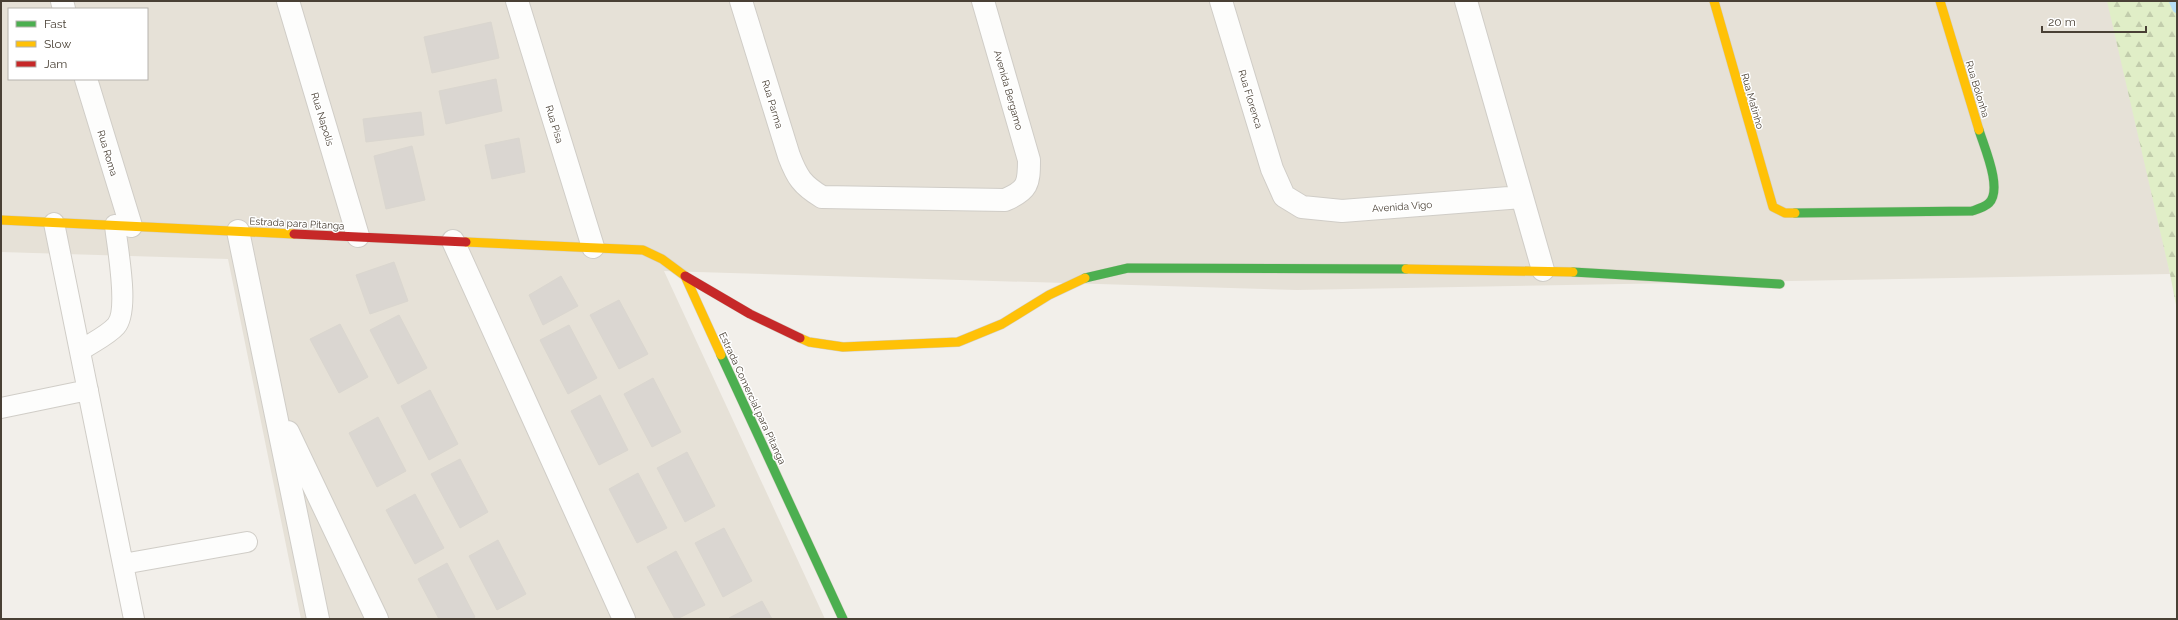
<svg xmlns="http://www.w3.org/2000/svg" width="2178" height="620" viewBox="0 0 2178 620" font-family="Raleway,sans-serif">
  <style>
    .residential { fill: #e6e1d7; fill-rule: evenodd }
    .forest { fill: url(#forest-firs) }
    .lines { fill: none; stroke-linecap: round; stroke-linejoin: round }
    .stream { stroke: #b6ddf4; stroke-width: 10 }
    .building { fill: #dad6d1; stroke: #dad6cf }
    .lane-casing { stroke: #d0cdc7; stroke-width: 22 }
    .street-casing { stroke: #d0cdc7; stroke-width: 24 }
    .fast-casing { stroke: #d3cec1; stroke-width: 10 }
    .slow-casing { stroke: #d3cec1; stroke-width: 10 }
    .jam-casing { stroke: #d3cec1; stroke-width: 10 }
    .lane { stroke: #fdfdfc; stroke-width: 20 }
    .street { stroke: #fdfdfc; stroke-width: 22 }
    .fast { stroke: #4caf50; stroke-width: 9 }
    .slow { stroke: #ffc107; stroke-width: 9 }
    .jam { stroke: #c62828; stroke-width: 9 }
    .labels { text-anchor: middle; stroke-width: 3; stroke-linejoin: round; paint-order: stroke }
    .street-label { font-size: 10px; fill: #494035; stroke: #fff }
  </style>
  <defs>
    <pattern id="forest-firs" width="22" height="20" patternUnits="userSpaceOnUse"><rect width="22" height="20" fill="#e0eec7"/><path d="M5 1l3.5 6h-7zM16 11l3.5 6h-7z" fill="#c2cdac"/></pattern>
  </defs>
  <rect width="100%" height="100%" fill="#f2efea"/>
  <path class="residential" d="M1 1H2121L2170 274 1297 290 664 271 825 619H301L228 259 1 252ZM9 9H147V79H9Z"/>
  <path class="forest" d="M2107 1H2177V310L2170 274Z"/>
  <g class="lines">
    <path class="stream" d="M2174 1 2177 8"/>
  </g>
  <path class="building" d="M491 22 499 58 432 73 424 37Z
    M496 79 502 111 446 124 439 91Z
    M421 112 424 135 366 142 363 119Z
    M519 138 525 172 492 179 485 145Z
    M412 146 425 200 386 209 374 156Z
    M394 262 408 301 370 314 356 275Z
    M561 276 578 306 543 325 529 295Z
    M619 300 648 354 619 369 590 315Z
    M399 315 427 368 398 384 370 330Z
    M340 324 368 377 339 393 310 339Z
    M569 325 597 378 568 394 540 340Z
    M653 378 681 432 652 447 624 394Z
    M430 390 458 444 429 460 401 406Z
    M600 395 628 450 599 465 571 411Z
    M378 417 406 471 377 487 349 433Z
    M687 452 715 506 685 522 657 468Z
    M460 459 488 512 460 528 431 474Z
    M638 473 667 528 637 543 609 489Z
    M415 494 444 548 415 564 386 510Z
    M724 528 752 581 723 597 695 543Z
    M498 540 526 594 497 610 469 556Z
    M676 551 705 605 677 619H675L647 567Z
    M447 563 475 617 472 619H439L418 579Z
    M762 601 772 619H730L729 618Z"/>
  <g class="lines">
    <defs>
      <path id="lane" d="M54 223 134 619
        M80 351C91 343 107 336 116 326 130 310 117 247 115 225
        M1 408 88 390
        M123 564 247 542"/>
      <path id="street" d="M62 1 64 9
        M288 1 358 236
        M517 1 593 247
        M741 1 789 156C797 177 802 185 822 197L1005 200C1028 190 1029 184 1029 160L983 1
        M1221 1 1272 169 1284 196 1302 207 1342 211 1522 197
        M1466 1 1543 270
        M86 79 131 226
        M238 231 318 619
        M453 241 624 619
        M288 432 377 619"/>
      <path id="fast" d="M1795 213 1972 211C1978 209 1985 207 1989 203 2003 189 1984 147 1979 130
        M1573 272 1780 284
        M1085 278 1128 268 1406 269
        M721 355 843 619"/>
      <path id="slow" d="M1714 1 1773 207 1785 213H1795
        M1940 1 1979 130
        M1 220 294 234
        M466 242 643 250 662 259 685 276 721 355
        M1406 269 1573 272
        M800 338 809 342 843 347 958 342 1002 324 1049 295 1085 278"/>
      <path id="jam" d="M294 234 466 242
        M685 276 750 314 800 338"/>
    </defs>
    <use href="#lane" class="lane-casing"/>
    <use href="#street" class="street-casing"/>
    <use href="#fast" class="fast-casing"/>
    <use href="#slow" class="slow-casing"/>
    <use href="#jam" class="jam-casing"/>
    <use href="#lane" class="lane"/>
    <use href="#street" class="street"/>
    <use href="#fast" class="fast"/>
    <use href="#slow" class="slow"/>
    <use href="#jam" class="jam"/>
  </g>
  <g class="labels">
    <g class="street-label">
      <text transform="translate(1978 89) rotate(73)" y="4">Rua Bolonha</text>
      <text transform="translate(1009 90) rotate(74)" y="4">Avenida Bergamo</text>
      <text transform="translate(1251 99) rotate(73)" y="4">Rua Florenca</text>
      <text transform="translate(1753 101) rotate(74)" y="4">Rua Matinho</text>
      <text transform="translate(773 104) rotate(73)" y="4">Rua Parma</text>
      <text transform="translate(323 119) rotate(73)" y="4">Rua Napolis</text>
      <text transform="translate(555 124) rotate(73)" y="4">Rua Pisa</text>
      <text transform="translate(108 153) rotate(73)" y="4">Rua Roma</text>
      <text transform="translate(1402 206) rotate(-4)" y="4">Avenida Vigo</text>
      <text transform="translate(297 223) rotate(3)" y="4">Estrada para Pitanga</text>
      <text transform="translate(753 398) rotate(65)" y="4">Estrada Comercial para Pitanga</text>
    </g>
  </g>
  <rect width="2178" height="620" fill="none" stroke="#494035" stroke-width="4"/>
  <rect x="8" y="8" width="140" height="72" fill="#ffffff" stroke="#b6b3ae"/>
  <rect x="16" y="21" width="20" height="6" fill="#4caf50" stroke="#b6b3ae"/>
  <text x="44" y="28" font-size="12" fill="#494035">Fast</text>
  <rect x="16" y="41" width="20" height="6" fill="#ffc107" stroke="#b6b3ae"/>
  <text x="44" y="48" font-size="12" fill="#494035">Slow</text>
  <rect x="16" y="61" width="20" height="6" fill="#c62828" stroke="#b6b3ae"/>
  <text x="44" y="68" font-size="12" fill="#494035">Jam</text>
  <path d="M2042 26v6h104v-6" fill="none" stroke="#494035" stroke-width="2"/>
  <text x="2048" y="26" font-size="12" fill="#494035" stroke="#ffffff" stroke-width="3" paint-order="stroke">20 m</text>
</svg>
